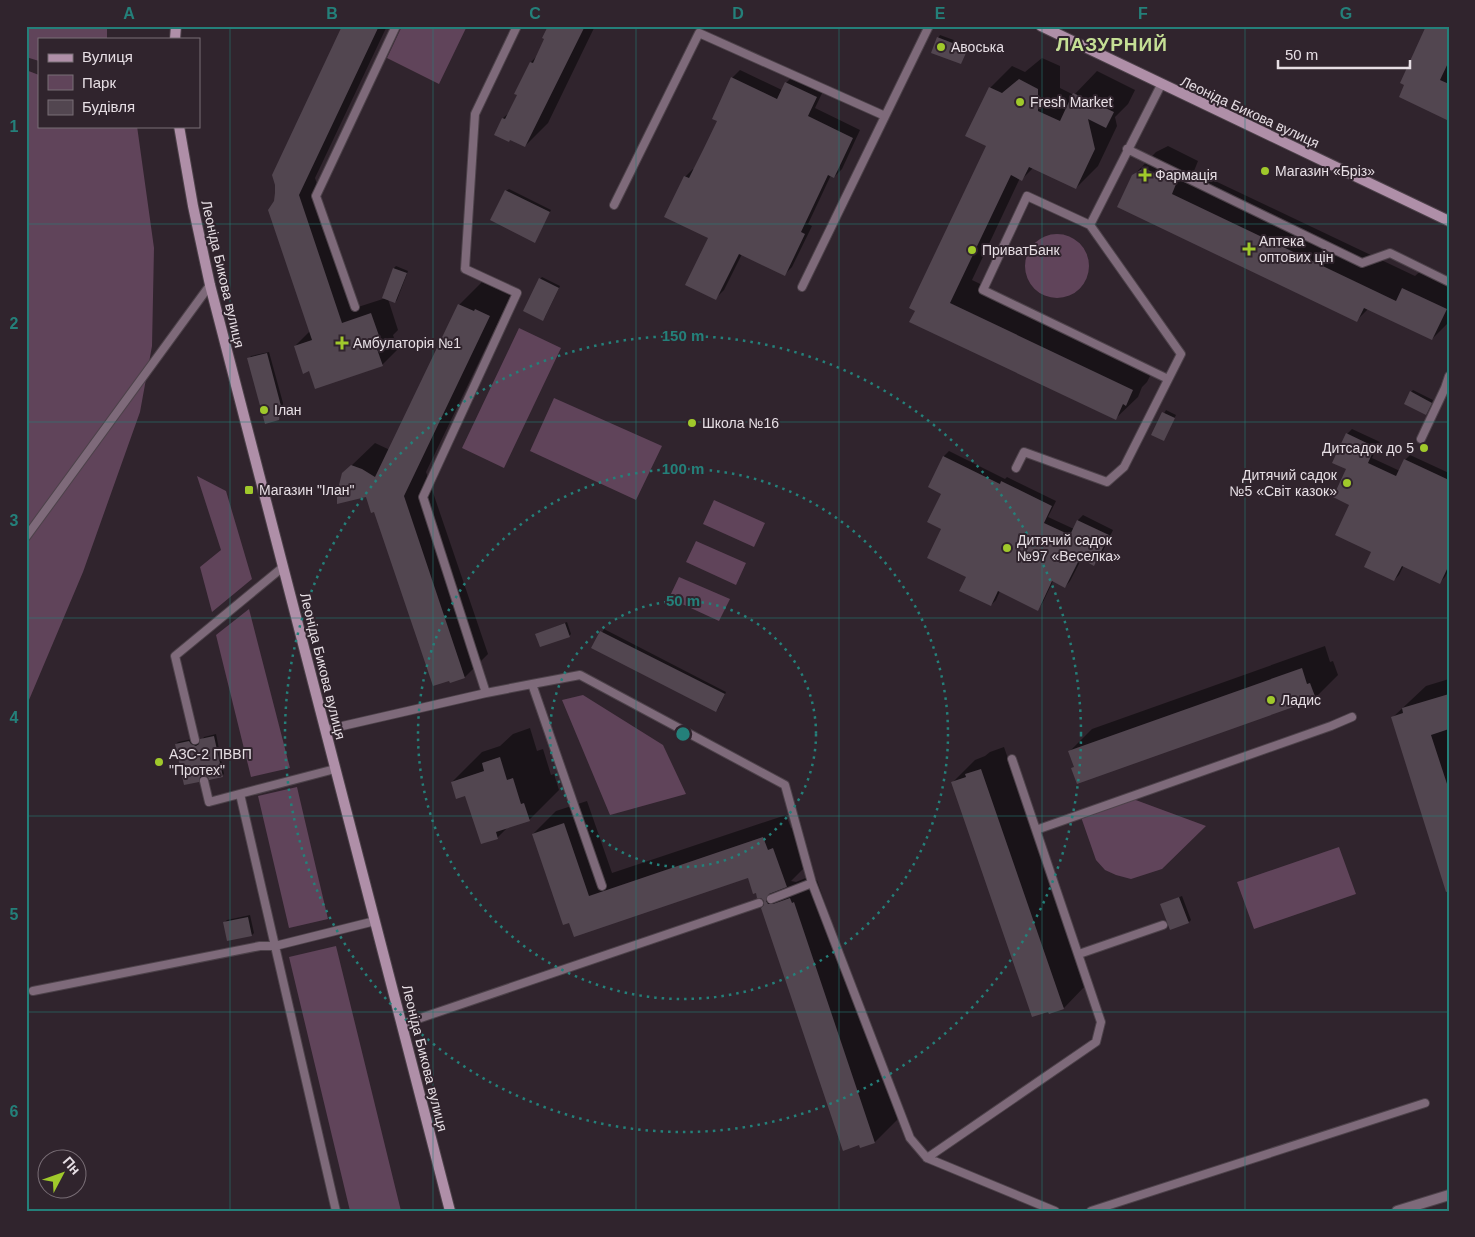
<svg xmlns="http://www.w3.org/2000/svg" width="1475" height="1237" viewBox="0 0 1475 1237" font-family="Helvetica,sans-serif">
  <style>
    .green { fill: #60445a }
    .shadow { fill: #0007 }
    .building { fill: #524650 }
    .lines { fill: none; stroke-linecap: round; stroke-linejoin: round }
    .lane-casing { stroke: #4d424a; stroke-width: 10 }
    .street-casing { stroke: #4d424a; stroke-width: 12 }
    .secondary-casing { stroke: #4d424a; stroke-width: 12 }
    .lane { stroke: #7e6a7a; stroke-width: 8 }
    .street { stroke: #7e6a7a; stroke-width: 10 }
    .secondary { stroke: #af8fa8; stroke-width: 10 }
    .grid { fill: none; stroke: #24807a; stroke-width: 1; stroke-opacity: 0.55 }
    .ring { fill: none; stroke: #24807a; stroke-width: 2.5; stroke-dasharray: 2.5 5 }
    .poi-dot { fill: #a0c92b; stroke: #30242d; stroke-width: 2 }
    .labels { text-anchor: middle; stroke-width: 4; stroke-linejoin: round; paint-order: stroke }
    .poi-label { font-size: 14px; fill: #e6dee4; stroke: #30242d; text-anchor: start }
    .street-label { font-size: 14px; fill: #e6dee4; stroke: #30242d }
    .district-label { font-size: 19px; font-weight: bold; letter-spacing: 1px; fill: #c5df95; stroke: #30242d }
    .centre { fill: #24807a; stroke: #30242d; stroke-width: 2.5 }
    .ring-label { font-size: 15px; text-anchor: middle; font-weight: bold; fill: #24807a; stroke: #30242d; stroke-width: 4; stroke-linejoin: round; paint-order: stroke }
    .neatline { fill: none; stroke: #24807a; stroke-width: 2 }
    .grid-label { font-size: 16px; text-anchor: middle; font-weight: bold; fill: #24807a }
  </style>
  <rect width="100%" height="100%" fill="#30242d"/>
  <path class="green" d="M26 26H107V39H39V61L26 57Z
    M402 26H467L439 84 387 58Z
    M26 70 39 75V126H137L154 248 152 346 140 412 83 572 26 707Z
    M1025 266a32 32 0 1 1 64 0a32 32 0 1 1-64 0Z
    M519 328 561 348 504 468 462 448Z
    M554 398 662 446 636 500 530 451Z
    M197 476 226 491 252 579 212 612 200 567 221 550Z
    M714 500 765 523 754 547 703 524Z
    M696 541 746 563 736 585 686 562Z
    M679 577 730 599 719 621 669 598Z
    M249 609 290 768 251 777 216 635Z
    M583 695 663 745 686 794 610 815 562 700Z
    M297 787 328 919 289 928 258 796Z
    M1133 799 1206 826 1162 869 1131 879 1116 875 1105 870 1096 860 1081 817Z
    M1339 847 1356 894 1254 929 1237 882Z
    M336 946 401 1211H350L289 957Z"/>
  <path class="shadow" d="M344 26H387L315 178 358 307 386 298 394 268 396 266 408 271 397 300 395 302 388 299 398 330 393 335 398 349 382 365 310 370 295 346 310 331 275 202Z
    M549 26H595L548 123 525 146 511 139 503 118 510 112 518 95 516 93 531 62 537 56 546 38Z
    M1428 26H1449V120Z
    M940 35 970 46 961 63 938 38Z
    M1042 58 1060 66V88L1074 95 1097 71 1135 90 1128 104 1115 117 1117 126 1098 166 1076 188 1034 167 1022 179 1020 178 972 280 1154 368 1147 382 1142 387 1138 397 1115 419 911 321 988 146 990 88 1012 66 1025 72Z
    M740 70 782 90 786 83 794 75 824 89 815 108 860 130 842 169 834 177 831 175 808 224 812 226 792 267 784 275 742 254 724 290 716 298 710 238 685 177 693 169 695 170 718 121 732 78Z
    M1168 146 1198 161 1194 171 1415 276 1426 266 1449 277V322L1432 339 1368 309 1357 320 1133 176 1156 152Z
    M509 189 551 210 535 241 506 191Z
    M542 277 560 286 545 317 540 279Z
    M482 282 497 289 499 287 512 293 426 472 488 654 465 677 450 681 375 510 351 466 375 443 390 450 459 305Z
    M269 352 283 403 281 416 278 419 249 359 251 356Z
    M1413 390 1433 400 1426 414 1411 392Z
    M1166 410 1176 415 1164 439 1153 434Z
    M1352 429 1380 442 1372 458 1400 471 1405 460 1410 455 1449 473V569L1445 577 1440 582 1404 565 1399 575 1394 580 1373 551 1350 504 1347 469V434Z
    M949 451 1005 479 1007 477 1056 501 1048 517 1074 529 1078 520 1083 515 1113 530 1099 559 1094 564 1082 558 1070 581 1065 587 1053 581 1042 604 1037 609 1000 591 996 600 991 605 968 576 943 529 944 456Z
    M567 622 571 634 569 636 537 634Z
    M604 629 726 692 718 709 716 711 593 648Z
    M1325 646 1330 662 1333 661 1338 675 1315 698 1075 766 1069 752 1092 729Z
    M1449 679V876L1392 718 1426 686Z
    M530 728 537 751 543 749 551 775 554 774 559 790 529 820 508 827 497 838 466 795 452 782 482 752 500 746 513 734Z
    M216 734 224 774 222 776 203 774 198 781 176 744 178 742 192 739 193 742 199 744 204 737Z
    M1004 747 1086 985 1064 1008 952 783 975 760 985 756 990 752Z
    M587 801 612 873 786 815 791 828 796 826 809 863 791 881 796 882 813 875 815 880H817L898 1119 875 1142 861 1146 766 905 765 900 749 877 575 935 533 834 556 811Z
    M1182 896 1191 920 1189 922 1162 904Z
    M250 915 254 933 252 935 225 922 227 920Z"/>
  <path class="building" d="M342 26H379L299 195 342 323 371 313 383 347 377 349 383 366 315 389 309 371 303 374 294 346 312 340 268 210 274 201 275 193V185L272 175Z
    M548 26H585L525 147 510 140 509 142 494 135 502 118 505 119 517 95 514 94 530 62 533 63 544 39 542 38Z
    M1426 26H1449V61L1440 80 1449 84V121L1399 97 1404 85 1400 83Z
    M937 37 968 49 961 64 931 53Z
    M731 77 777 99 785 82 817 97 808 116 853 138 834 178 828 175 801 232 805 234 785 276 739 254 716 300 685 285 708 238 664 217 684 176 689 178 703 150 717 121 712 119Z
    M1019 79 1038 89V111L1060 121 1073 93 1114 112 1106 128 1088 119 1095 149 1076 189 1029 167 1022 181 1011 175 950 303 1133 390 1126 406 1123 404 1116 420 909 322 915 311 909 308 986 146 965 136 989 87 1002 93Z
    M1144 168 1176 184 1172 194 1396 301 1402 288 1447 309 1432 340 1364 308 1357 322 1117 207 1132 175Z
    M505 190 550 212 535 243 490 220Z
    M393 268 407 273 395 303 382 298Z
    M539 278 559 288 543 321 523 311Z
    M458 304 474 311 475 309 490 316 404 496 465 678 450 683 449 681 433 686 374 512 371 513 366 497 337 504V493L342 473 351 465 362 469 375 477Z
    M267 353 281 406 279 420 265 424 247 358Z
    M1410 391 1432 403 1426 415 1404 404Z
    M1162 412 1175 418 1164 441 1151 435Z
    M1346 433 1375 447 1368 463 1396 476 1404 459 1449 480V565L1440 584 1402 566 1394 581 1364 567 1371 552 1335 535 1349 505 1333 497 1346 469 1332 463Z
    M943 456 1000 484 1001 481 1052 506 1044 523 1070 535 1077 520 1109 535 1094 566 1080 558 1065 588 1052 581 1038 611 998 591 991 606 959 591 966 577 927 558 941 529 927 522 941 494 928 487Z
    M565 623 570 637 540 647 535 634Z
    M600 631 725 694 716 712 591 648Z
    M1302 668 1307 684 1310 683 1316 699 1077 784 1071 768 1074 767 1068 751Z
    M1449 694V729L1431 735 1449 790V891L1446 892 1391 717 1403 713 1402 708Z
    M214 736 223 777 209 780 208 777 203 775 200 777 199 782 184 785 175 744 189 741 191 744 196 746 199 744 200 739Z
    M500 757 507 780 513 778 521 804 524 803 530 821 496 832 498 839 481 844 465 796 456 799 451 782 484 771 482 763Z
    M981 769 1064 1009 1049 1014 1048 1012 1032 1017 951 782 966 777 965 774Z
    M564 823 589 896 763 837 768 850 773 848 787 887 769 894 766 901 768 904H773L790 898 792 903 794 902 875 1143 860 1148 859 1145 843 1151 761 908 764 905V901L761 898H757L756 893 753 894 748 878 574 937 569 923 563 925 532 834Z
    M1179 897 1189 923 1170 930 1160 904Z
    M248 917 252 936 227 941 223 922Z"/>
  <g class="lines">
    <defs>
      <path id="lane" d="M1127 149 1362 263 1390 253 1449 282
        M614 205 699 33 885 116
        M1090 225 1027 196 983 290 1168 379
        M802 287 929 26
        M355 307 316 196 396 26
        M1421 439 1445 388 1449 376
        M1016 468 1024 452 1107 482 1124 467 1181 354 1090 225 1161 85
        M26 537 210 285
        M532 684 580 675 785 785 812 883 910 1138 927 1158 1096 1042 1101 1022 1012 759
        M486 693 423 497 517 293 465 269 475 114 517 26
        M325 730 486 693 532 684 602 886
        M195 740 175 656 283 567
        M204 781 209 802 335 769
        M240 794 336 1211
        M1036 830 1331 726 1352 717
        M771 899 812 883
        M1079 954 1163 925
        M33 991 260 946H275L375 921
        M403 1024 759 903
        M927 1158 1055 1211
        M1091 1211 1425 1103"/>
      <path id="street" d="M1397 1211 1449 1195"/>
      <path id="secondary" d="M1041 26 1449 221
        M175 39 176 26
        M179 126 193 206 210 285 450 1211"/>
    </defs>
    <use href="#lane" class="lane-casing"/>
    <use href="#street" class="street-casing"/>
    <use href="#secondary" class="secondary-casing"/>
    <use href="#lane" class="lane"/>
    <use href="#street" class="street"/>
    <use href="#secondary" class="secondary"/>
  </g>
  <path class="grid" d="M230 26V1211M433 26V1211M636 26V1211M839 26V1211M1042 26V1211M1245 26V1211M26 224H1449M26 422H1449M26 618H1449M26 816H1449M26 1012H1449"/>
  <g class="ring">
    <circle cx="683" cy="734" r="133"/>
    <circle cx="683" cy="734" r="265"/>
    <circle cx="683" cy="734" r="398"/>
  </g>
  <g class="poi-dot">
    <circle cx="941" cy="47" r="5"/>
    <circle cx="1020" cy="102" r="5"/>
    <circle cx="1265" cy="171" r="5"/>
    <path d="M1142.5 167.5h5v5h5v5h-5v5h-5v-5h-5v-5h5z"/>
    <path d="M1246.5 241.5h5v5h5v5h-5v5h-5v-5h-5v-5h5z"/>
    <circle cx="972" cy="250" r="5"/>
    <path d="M339.5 335.5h5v5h5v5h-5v5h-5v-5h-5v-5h5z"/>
    <circle cx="264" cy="410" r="5"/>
    <circle cx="692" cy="423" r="5"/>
    <circle cx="1424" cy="448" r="5"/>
    <circle cx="1347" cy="483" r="5"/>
    <rect x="244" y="485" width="10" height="10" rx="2.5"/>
    <circle cx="1007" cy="548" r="5"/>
    <circle cx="1271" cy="700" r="5"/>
    <circle cx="159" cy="762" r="5"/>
  </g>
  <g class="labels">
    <g class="poi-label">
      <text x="951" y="52">Авоська</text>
      <text x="1030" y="107">Fresh Market</text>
      <text x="1275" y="176">Магазин «Бріз»</text>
      <text x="1155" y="180">Фармація</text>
      <text x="1259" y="246">Аптека<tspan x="1259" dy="16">оптових цін</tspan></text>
      <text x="982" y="255">ПриватБанк</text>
      <text x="353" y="348">Амбулаторія №1</text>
      <text x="274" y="415">Ілан</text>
      <text x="702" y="428">Школа №16</text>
      <text x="1414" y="453" text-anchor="end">Дитсадок до 5</text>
      <text x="1337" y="480" text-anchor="end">Дитячий садок<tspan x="1337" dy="16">№5 «Світ казок»</tspan></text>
      <text x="259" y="495">Магазин "Ілан"</text>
      <text x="1017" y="545">Дитячий садок<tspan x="1017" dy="16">№97 «Веселка»</tspan></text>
      <text x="1281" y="705">Ладис</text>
      <text x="169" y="759">АЗС-2 ПВВП<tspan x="169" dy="16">"Протех"</tspan></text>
    </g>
    <g class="street-label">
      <text transform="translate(1250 112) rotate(25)" y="5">Леоніда Бикова вулиця</text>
      <text transform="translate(223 274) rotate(77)" y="5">Леоніда Бикова вулиця</text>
      <text transform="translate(323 666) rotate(76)" y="5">Леоніда Бикова вулиця</text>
      <text transform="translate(425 1058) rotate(76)" y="5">Леоніда Бикова вулиця</text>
    </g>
    <g class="district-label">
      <text x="1112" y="51">ЛАЗУРНИЙ</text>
    </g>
  </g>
  <circle cx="683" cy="734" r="8" class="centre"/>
  <g class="ring-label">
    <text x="683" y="341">150 m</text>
    <text x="683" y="474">100 m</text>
    <text x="683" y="606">50 m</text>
  </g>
  <rect width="1475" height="1237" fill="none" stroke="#30242d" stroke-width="55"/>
  <rect x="38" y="38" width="162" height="90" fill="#30242d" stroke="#796e76"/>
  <rect x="48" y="54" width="25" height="8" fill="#af8fa8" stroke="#796e76"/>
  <text x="82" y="62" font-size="15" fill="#e6dee4">Вулиця</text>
  <rect x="48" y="75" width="25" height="15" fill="#60445a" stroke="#796e76"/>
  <text x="82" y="88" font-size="15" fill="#e6dee4">Парк</text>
  <rect x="48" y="100" width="25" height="15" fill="#524650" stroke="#796e76"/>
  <text x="82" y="112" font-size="15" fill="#e6dee4">Будівля</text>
  <g transform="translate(62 1174) rotate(49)"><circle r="24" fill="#30242d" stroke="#796e76"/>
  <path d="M0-4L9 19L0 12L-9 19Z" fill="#a0c92b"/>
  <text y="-8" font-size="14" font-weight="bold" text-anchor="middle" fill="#e6dee4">Пн</text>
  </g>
  <path d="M1278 60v8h132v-8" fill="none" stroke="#e6dee4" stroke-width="2.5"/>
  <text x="1285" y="60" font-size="15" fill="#e6dee4" stroke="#30242d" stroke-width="4" paint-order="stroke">50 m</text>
  <rect x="28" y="28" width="1420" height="1182" class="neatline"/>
  <g class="grid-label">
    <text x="129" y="19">A</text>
    <text x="332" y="19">B</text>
    <text x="535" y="19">C</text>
    <text x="738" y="19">D</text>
    <text x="940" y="19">E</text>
    <text x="1143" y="19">F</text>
    <text x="1346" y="19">G</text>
    <text x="14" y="132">1</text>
    <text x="14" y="329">2</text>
    <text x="14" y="526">3</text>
    <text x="14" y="723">4</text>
    <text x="14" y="920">5</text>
    <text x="14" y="1117">6</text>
  </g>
</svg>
